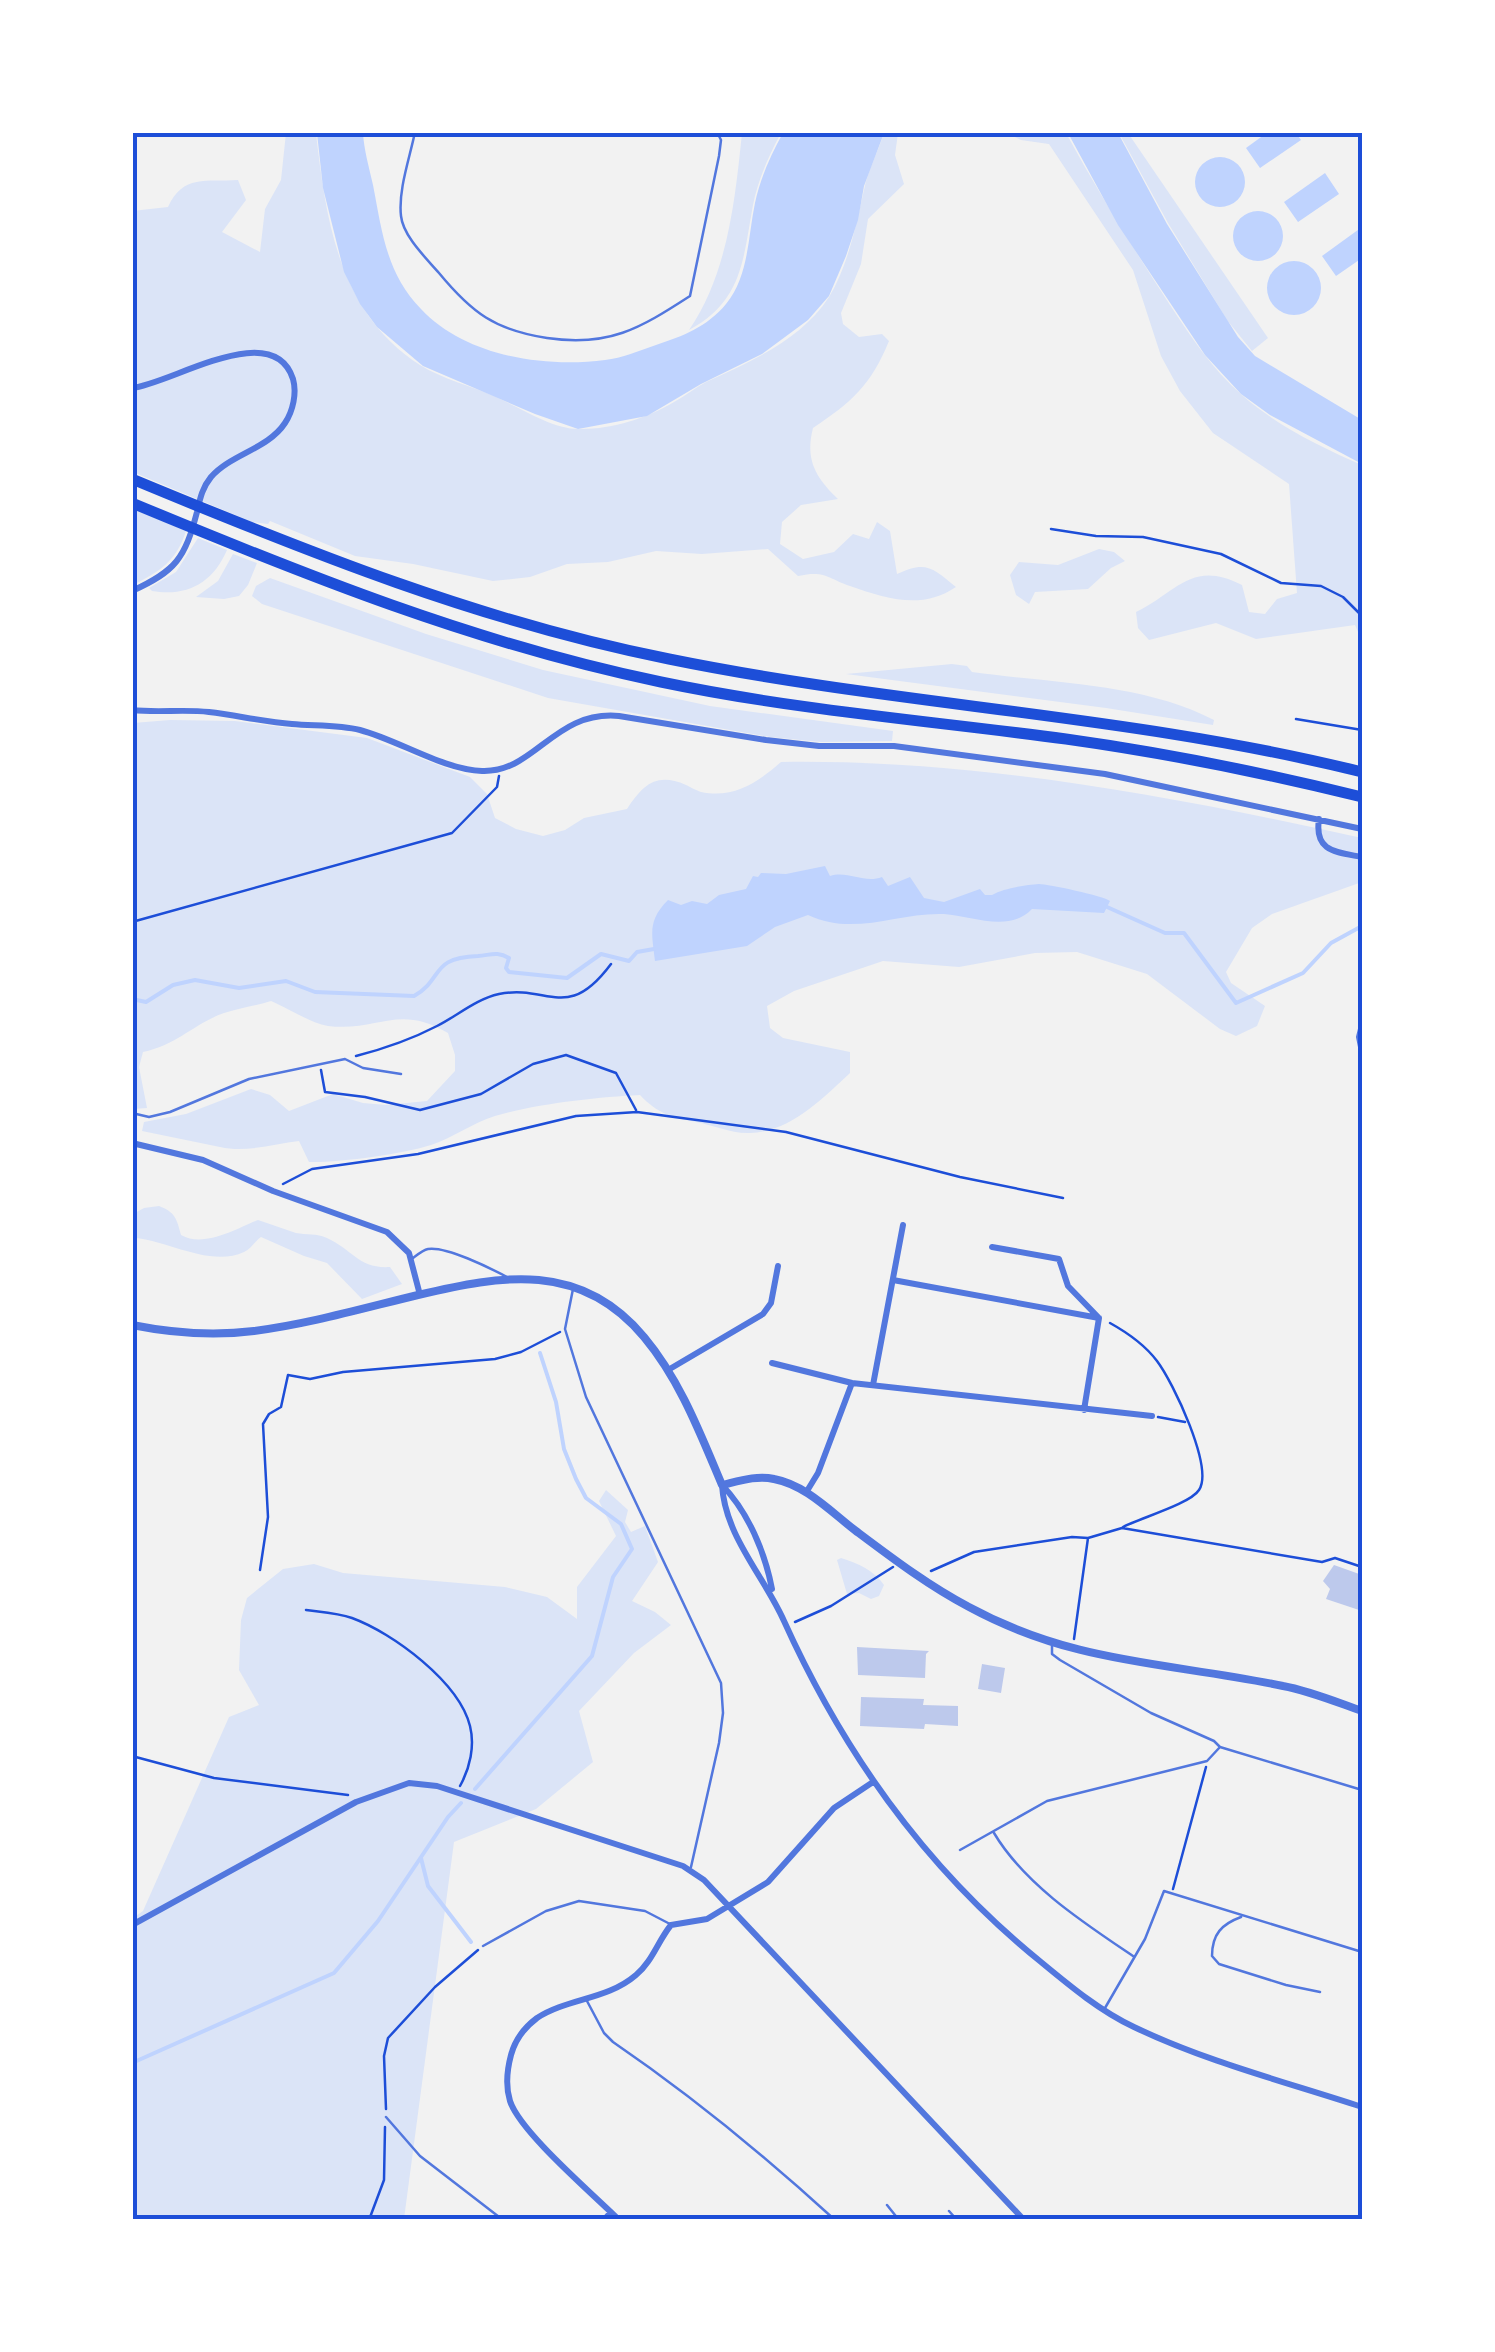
<svg xmlns="http://www.w3.org/2000/svg" width="1495" height="2352" viewBox="0 0 1495 2352" font-family="'PT Sans Narrow',sans-serif">
  <style>
    .green { fill: #dbe4f7 }
    .water { fill: #bfd3fe }
    .lines { fill: none; stroke-linecap: round; stroke-linejoin: round }
    .stream { stroke: #bfd3fe; stroke-width: 4 }
    .building { fill: #bdc9ec }
    .path { stroke: #1d4ed8; stroke-width: 2.5 }
    .service { stroke: #5277de; stroke-width: 2.5 }
    .minor { stroke: #5277de; stroke-width: 6 }
    .tertiary { stroke: #5277de; stroke-width: 8 }
    .motorway { stroke: #1d4ed8; stroke-width: 11 }
    .neatline { fill: none; stroke: #1d4ed8; stroke-width: 4 }
  </style>
  <rect width="100%" height="100%" fill="#f2f2f2"/>
  <path class="green" d="M286 133H316C326 221 339 313 420 365 442 379 472 386 496 397 521 408 553 430 581 429 613 429 647 418 674 402 685 396 695 388 706 382 750 362 801 340 829 297 848 266 856 225 864 190 868 170 878 152 884 133H898L895 155 904 184 868 219 861 264 841 313 843 324 859 337 882 334 889 341C871 385 852 402 813 428 805 459 815 477 838 499L801 505 782 522 780 544 803 559 834 552 853 534 869 539 877 522 890 531 897 574C926 560 933 568 956 587 922 610 887 599 850 586 827 578 825 570 798 576L768 549 702 554 656 551 608 562 567 564 530 577 493 581 413 564 355 556 270 521 268 524 252 522 133 472 132 211 168 207C183 174 206 182 238 180L246 200 222 232 260 252 265 209 281 180Z
    M742 133H781C769 155 758 180 753 205 743 259 743 301 689 330 728 273 735 200 742 133Z
    M1007 133H1066C1098 192 1133 248 1170 305 1191 337 1213 370 1242 395 1277 426 1321 447 1362 465V641L1355 625 1256 639 1216 623 1149 640 1138 628 1136 612C1177 592 1192 559 1242 585L1249 612 1265 614 1277 599 1297 593 1289 484 1213 433 1180 391 1161 356 1133 270 1049 144 1021 140Z
    M1119 133H1128L1268 338 1252 351 1227 320 1168 223Z
    M133 509 186 531C176 562 160 571 133 585Z
    M198 538 227 550C213 583 187 597 152 591L149 588 176 572Z
    M1099 549 1114 552 1125 561 1111 568 1088 589 1035 592 1029 604 1016 595 1010 575 1019 562 1058 565Z
    M233 554 257 563 248 585 239 596 224 599 196 597 218 581Z
    M270 578 426 634 543 670 710 706 893 731 892 741 821 742 770 737 548 698 262 604 252 596 256 586Z
    M952 664 967 666 972 672C1051 683 1144 683 1214 720L1213 725 1106 708 846 674Z
    M170 720 235 721 367 738 470 777 487 794 495 818 516 829 543 836 565 830 584 818 627 809C643 785 656 772 686 785 688 786 700 792 701 792 734 799 758 782 781 762 977 759 1172 796 1362 838V882L1272 914 1252 928 1226 972 1231 983 1265 1006 1257 1026 1236 1036 1220 1029 1147 974 1077 952 1035 953 959 967 883 961 794 991 767 1006 770 1028 783 1038 850 1052V1073C822 1099 790 1132 750 1133 732 1134 713 1125 696 1122 671 1117 658 1114 640 1095 598 1097 535 1104 495 1116 472 1123 453 1138 431 1145 403 1154 337 1163 309 1162L299 1141C274 1144 246 1153 220 1147 194 1142 168 1136 142 1131L144 1122 186 1114 251 1089 270 1095 289 1111 333 1094 363 1103 386 1105 427 1101 455 1071V1055L448 1033C398 1003 378 1032 328 1026 310 1023 288 1008 271 1001 255 1006 239 1008 224 1013 195 1023 177 1045 143 1052L139 1067 147 1108 133 1109V723Z
    M159 1206C175 1212 177 1219 181 1235 204 1248 236 1229 258 1220 271 1224 283 1229 296 1233 306 1235 317 1233 327 1238 353 1250 359 1269 390 1267L402 1284 362 1299 327 1263 304 1256 261 1237C254 1242 251 1249 244 1252 210 1268 165 1239 133 1238V1214L144 1208Z
    M606 1490 628 1510 625 1522 631 1532 645 1526 658 1562 632 1601 655 1612 671 1625 634 1653 579 1711 593 1762 536 1809 454 1842 404 2219 133 2220V1918L143 1911 229 1717 259 1705 239 1670 241 1620 247 1598 283 1569 314 1564 343 1573 505 1587 547 1597 577 1619V1587L616 1536 599 1501Z
    M841 1558C857 1563 874 1570 884 1585L879 1596 871 1599 859 1593 847 1594 837 1560Z"/>
  <path class="water" d="M1268 132 1296 133 1301 140 1260 168 1246 148Z
    M317 133H363C364 150 369 167 373 185 382 231 386 273 421 309 465 356 543 368 605 360 622 358 639 351 656 345 683 336 707 327 726 304 749 276 748 236 755 203 760 179 771 154 783 133H884L864 186 858 220 846 256 829 296 808 320 762 354 701 384 647 416 578 429 535 414 423 366 377 327 360 304 344 272 323 188Z
    M1068 133H1118L1167 224 1238 337 1255 356 1362 420V464L1270 415 1241 394 1205 355 1118 225Z
    M1195 182a25 25 0 1 1 50 0a25 25 0 1 1-50 0Z
    M1325 173 1339 194 1298 222 1284 202Z
    M1233 236a25 25 0 1 1 50 0a25 25 0 1 1-50 0Z
    M1362 227V258L1336 276 1322 256Z
    M1267 288a27 27 0 1 1 54 0a27 27 0 1 1-54 0Z
    M825 866 830 876C848 870 864 884 882 877L888 886 910 877 924 898 944 902 980 889 985 895H992C1004 888 1026 885 1039 884 1048 884 1104 896 1110 901L1104 913 1032 909C1009 933 972 916 944 914 898 912 854 937 808 915L775 927 747 946 655 961C652 934 647 921 668 900L681 905 692 901 707 904 719 895 746 889 753 876 758 877 761 873 786 874Z"/>
  <g class="lines">
    <path class="stream" d="M1107 907 1165 933H1184L1236 1003 1303 973 1331 943 1362 926
      M132 999 146 1002 173 985 195 980 239 988 286 981 315 992 414 996C445 978 429 958 478 956 491 955 497 951 509 958L506 968 509 972 567 978 601 954 629 961 637 952 654 949
      M475 1789 592 1656 613 1577 632 1549 621 1524 586 1498 576 1479 564 1449 556 1402 540 1353
      M421 1858 428 1886 471 1942
      M132 2063 334 1973 378 1921 448 1817 461 1803"/>
  </g>
  <path class="building" d="M1334 1565 1362 1575V1611L1326 1599 1330 1589 1323 1581Z
    M857 1647 929 1651 926 1654 925 1678 858 1675Z
    M982 1664 1005 1668 1001 1693 978 1689Z
    M861 1697 924 1699 923 1705 958 1706V1726L925 1724 924 1729 860 1726Z"/>
  <g class="lines">
    <path class="path" d="M1051 529 1096 536 1143 537 1221 554 1281 583 1321 586 1343 597 1362 616
      M1296 719 1362 730
      M132 922 452 833 497 787 499 776
      M356 1056C383 1049 412 1039 437 1026 457 1016 476 999 499 994 549 984 567 1023 611 964
      M321 1070 325 1092 365 1097 420 1110 481 1094 533 1064 566 1055 616 1073 636 1110
      M283 1184 312 1169 418 1154 576 1116 637 1112 786 1132 960 1177 1063 1198
      M1110 1323C1128 1333 1145 1345 1157 1361 1173 1382 1214 1468 1199 1490 1190 1504 1140 1518 1123 1527
      M1158 1417 1185 1422
      M260 1570 268 1517 263 1424 269 1414 281 1407 288 1375 310 1379 343 1372 495 1359 521 1352 560 1332
      M931 1571 974 1552 1072 1537 1088 1538 1122 1528 1322 1562 1335 1558 1362 1567
      M306 1610C321 1612 338 1613 352 1618 393 1633 459 1682 470 1726 475 1746 470 1768 460 1786
      M795 1622 831 1606 893 1567
      M1074 1639 1088 1538
      M132 1756 214 1778 348 1795
      M1173 1889 1206 1767
      M386 2109 384 2056 388 2038 435 1987 478 1950
      M369 2220 384 2180 385 2127"/>
    <path class="service" d="M415 132C410 157 398 190 401 216 403 236 426 258 439 273 472 313 495 330 547 338 609 347 639 329 690 296L719 156 721 140 717 132
      M132 1113 149 1117 170 1112 249 1079 345 1059 363 1068 401 1074
      M413 1258C417 1255 423 1250 428 1249 446 1246 490 1268 507 1277
      M573 1289 565 1329 586 1397 721 1683 723 1713 719 1743 691 1867
      M1052 1645V1654L1060 1660 1151 1713 1214 1741 1220 1747 1362 1790
      M994 1833C1025 1885 1084 1923 1133 1956
      M960 1850 1047 1801 1207 1761 1220 1747
      M1241 1917C1222 1924 1212 1934 1212 1956L1219 1964 1286 1985 1320 1992
      M483 1946 546 1911 579 1901 645 1911 670 1924
      M587 2001 604 2033 613 2042C692 2096 764 2155 835 2220
      M1105 2008 1145 1939 1164 1891 1362 1952
      M386 2117 420 2156 503 2220
      M887 2205 899 2220
      M949 2211 957 2220"/>
    <path class="minor" d="M132 388C171 384 273 317 293 379 297 393 293 411 285 423 268 449 231 454 211 477 202 488 200 499 197 512 185 558 176 571 132 591
      M132 710C158 713 183 709 209 712 236 715 264 722 292 724 313 726 339 725 360 730 398 740 444 770 482 771 535 773 554 710 619 716L766 740 819 746H894L1105 774 1362 829
      M1319 819C1314 852 1336 852 1362 857
      M1362 1025 1359 1037 1362 1052
      M132 1143 203 1160 273 1191 387 1232 409 1253 420 1295
      M992 1247 1059 1259 1068 1286 1098 1317
      M893 1280 1099 1318
      M772 1363 852 1383 1152 1416
      M668 1370 763 1314 771 1303 778 1266
      M873 1385 903 1225
      M1084 1410 1099 1318
      M722 1485C725 1536 764 1576 784 1621 844 1754 927 1870 1041 1962 1070 1986 1100 2011 1134 2027 1207 2062 1286 2082 1362 2107
      M722 1485C748 1512 765 1552 772 1589
      M807 1491 818 1473 852 1383
      M132 1925 356 1802 409 1783 437 1786 683 1866 704 1880 1024 2220
      M604 2220 611 2212
      M619 2220C593 2194 520 2132 510 2101 505 2085 507 2070 511 2055 515 2040 525 2027 537 2018 568 1998 607 2000 636 1975 652 1962 658 1941 671 1925L707 1919 768 1882 834 1808 873 1782"/>
    <path class="tertiary" d="M132 1325C172 1333 214 1336 254 1331 309 1324 364 1308 418 1295 502 1275 581 1261 644 1337 680 1380 700 1433 722 1485 739 1481 757 1475 774 1479 806 1485 831 1512 856 1531 892 1558 929 1586 969 1607 1076 1665 1169 1662 1283 1686 1310 1691 1336 1702 1362 1711"/>
    <path class="motorway" d="M132 479C308 552 482 622 669 659 899 706 1134 715 1362 772
      M132 503C305 575 477 644 661 682 795 710 931 721 1066 739 1166 753 1265 773 1362 797"/>
  </g>
  <rect width="1495" height="2352" fill="none" stroke="#ffffff" stroke-width="270"/>
  <rect x="135" y="135" width="1225" height="2082" class="neatline"/>
</svg>
